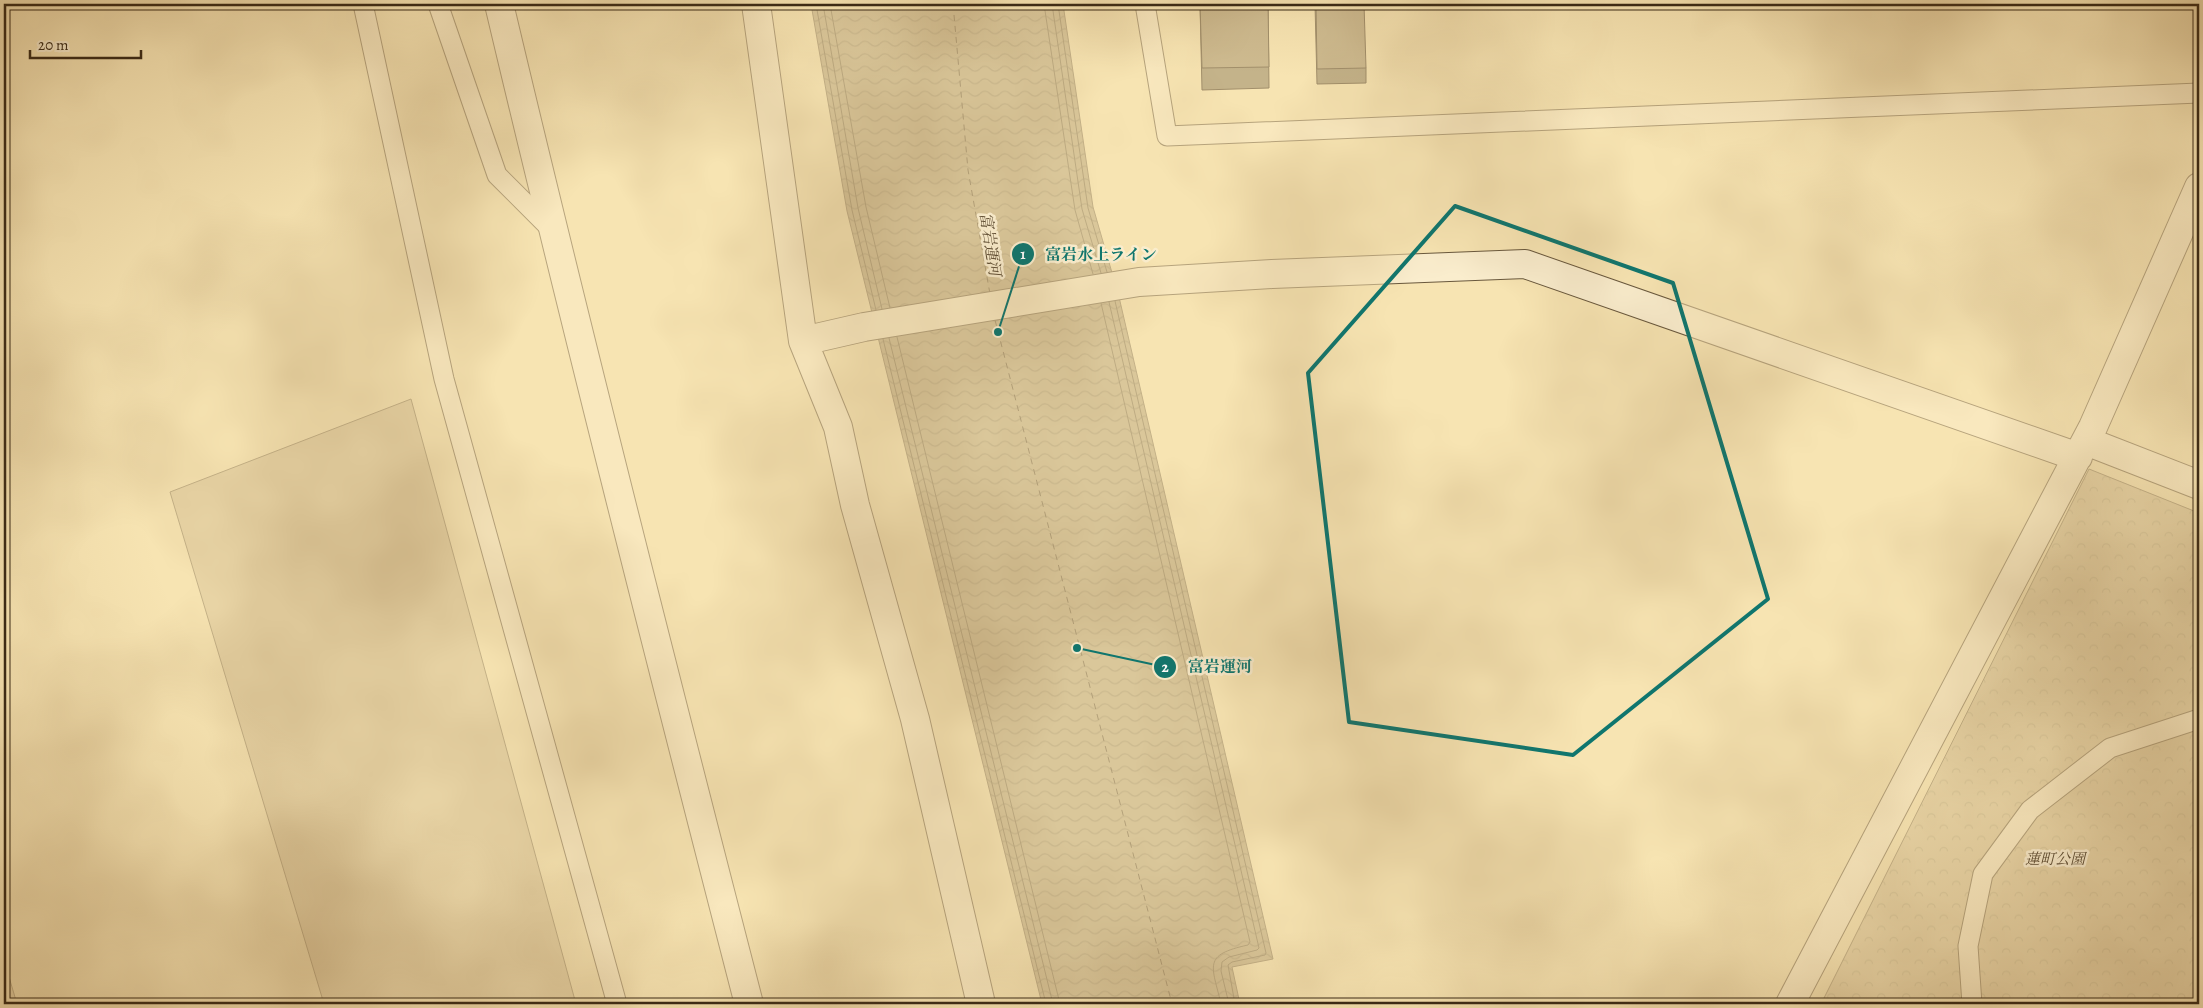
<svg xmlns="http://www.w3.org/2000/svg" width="2203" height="1008" viewBox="0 0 2203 1008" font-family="Alegreya,'Noto Serif JP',serif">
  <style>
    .grass { fill: #d7c497; stroke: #887756 }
    .park { fill: url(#park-crowns); stroke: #887756 }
    .water { fill: url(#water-waves); stroke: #857454 }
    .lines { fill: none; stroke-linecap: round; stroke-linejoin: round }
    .shore { stroke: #78684a; stroke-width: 1 }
    .ferry { stroke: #604f35; stroke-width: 1; stroke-dasharray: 6 5; stroke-linecap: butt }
    .service-casing { stroke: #69583d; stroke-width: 21 }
    .minor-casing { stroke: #69583d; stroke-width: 30 }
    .tertiary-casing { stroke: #69583d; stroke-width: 30 }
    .service { stroke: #faedcd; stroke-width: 19 }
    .minor { stroke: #faedcd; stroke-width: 28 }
    .tertiary { stroke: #faedcd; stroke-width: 28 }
    .wall { fill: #867859; stroke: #3a2a16 }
    .building { fill: #9c8b67; stroke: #3a2a16 }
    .marked { fill: none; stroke: #0f766e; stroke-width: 4; stroke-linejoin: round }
    .labels { text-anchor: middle; stroke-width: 5; stroke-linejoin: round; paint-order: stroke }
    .park-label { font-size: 15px; font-style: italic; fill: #615036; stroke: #faedcd }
    .water-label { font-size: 16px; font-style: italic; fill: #604f35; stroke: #faedcd }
    .leader { fill: none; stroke: #0f766e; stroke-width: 2 }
    .callout-dot { fill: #0f766e; stroke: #faedcd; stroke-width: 2 }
    .mark-label { font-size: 15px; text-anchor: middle; font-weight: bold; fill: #fff }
    .callout-label { font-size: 16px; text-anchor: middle; font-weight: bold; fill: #0f766e; stroke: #faedcd; stroke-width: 5; stroke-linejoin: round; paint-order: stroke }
  </style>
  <defs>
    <pattern id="park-crowns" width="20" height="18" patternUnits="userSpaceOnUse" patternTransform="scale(1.25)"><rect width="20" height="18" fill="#d7c497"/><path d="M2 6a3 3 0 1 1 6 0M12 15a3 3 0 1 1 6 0" fill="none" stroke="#b9a981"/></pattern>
    <pattern id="water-waves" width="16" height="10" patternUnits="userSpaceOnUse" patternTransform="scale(1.25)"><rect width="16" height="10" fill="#b7a57d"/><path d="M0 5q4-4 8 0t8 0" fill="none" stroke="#968765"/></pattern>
  </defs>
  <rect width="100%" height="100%" fill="#f7e4b2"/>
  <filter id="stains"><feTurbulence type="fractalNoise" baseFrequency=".004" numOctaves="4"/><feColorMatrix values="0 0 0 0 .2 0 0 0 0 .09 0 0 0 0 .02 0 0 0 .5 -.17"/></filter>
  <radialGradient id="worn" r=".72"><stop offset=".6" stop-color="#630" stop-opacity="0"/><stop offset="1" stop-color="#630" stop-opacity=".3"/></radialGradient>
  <path class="grass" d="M411 399 576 1004H324L170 492Z
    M4 960 17 1004H4Z"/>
  <path class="park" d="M2089 469 2199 513V1004H1821Z"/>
  <path class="water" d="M811 4H1063L1093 207 1119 297 1273 959 1232 967 1240 1004H1042L847 211Z"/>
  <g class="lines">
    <path class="shore" d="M816 4 852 210 876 310
      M823 4 858 208 882 309
      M830 4 866 207 890 308
      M1044 4 1075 210 1093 274
      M1052 4 1082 209 1101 273
      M1058 4 1088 208 1107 272
      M1115 301 1266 953 1265 955 1232 962 1228 965 1235 1004
      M1109 302 1259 948 1257 950 1229 957 1222 962 1221 971 1229 1004
      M1101 303 1250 942 1248 945C1202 955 1212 965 1221 1004
      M897 337 1060 1004
      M889 338 1053 1004
      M883 339 1046 1004"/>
    <path class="ferry" d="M953 4 968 170 990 294
      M995 320 1172 1004"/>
    <defs>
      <path id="service" d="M363 4 444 379 617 1004
        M438 4 497 175 552 230
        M1145 4 1167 136 2199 93
        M1972 1004 1968 946 1983 874 2030 810 2110 748 2199 719"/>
      <path id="minor" d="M756 4 803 341 838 427 855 505 915 719 981 1004
        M803 341 864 327 1139 282 1272 274 1525 264 2078 457
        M2086 441 2199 485
        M1790 1004 2093 427 2199 187"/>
      <path id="tertiary" d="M499 4C578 338 663 671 749 1004"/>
    </defs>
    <use href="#service" class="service-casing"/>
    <use href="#minor" class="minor-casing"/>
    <use href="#tertiary" class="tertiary-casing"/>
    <use href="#service" class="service"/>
    <use href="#minor" class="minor"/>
    <use href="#tertiary" class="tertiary"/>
  </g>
  <path class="wall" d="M1200 4H1268L1269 88 1202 90Z
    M1315 4 1366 68V83L1317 84Z"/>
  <path class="building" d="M1200 4H1268L1269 67 1202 68Z
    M1316 4H1364L1366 68 1317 69Z"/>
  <path d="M0 0H2203V1008H0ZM1455 206 1673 283 1768 599 1573 755 1349 722 1308 373Z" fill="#f7e4b2" fill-opacity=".55" fill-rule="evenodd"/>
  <path class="marked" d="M1455 206 1673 283 1768 599 1573 755 1349 722 1308 373Z"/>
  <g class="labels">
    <g class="park-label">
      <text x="2055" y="864">蓮町公園</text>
    </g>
    <g class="water-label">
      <text transform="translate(991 244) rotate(81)" y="6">富岩運河</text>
    </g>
  </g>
  <path class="leader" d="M998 332L1023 254M1077 648L1165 667"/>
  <g class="callout-dot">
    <circle cx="998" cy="332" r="5"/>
    <circle cx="1077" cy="648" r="5"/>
    <circle cx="1023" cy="254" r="12"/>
    <circle cx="1165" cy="667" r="12"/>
  </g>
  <g class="mark-label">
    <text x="1023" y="259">1</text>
    <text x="1165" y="672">2</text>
  </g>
  <g class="callout-label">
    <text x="1101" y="260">富岩水上ライン</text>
    <text x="1220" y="672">富岩運河</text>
  </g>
  <rect width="2203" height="1008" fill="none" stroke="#f7e4b2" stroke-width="20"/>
  <rect x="5" y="5" width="2193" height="998" fill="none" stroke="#3a2a16" stroke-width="2.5"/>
  <rect x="10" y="10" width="2183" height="988" fill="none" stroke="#3a2a16"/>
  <path d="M30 50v8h111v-8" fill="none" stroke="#3a2a16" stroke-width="2.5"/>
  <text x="38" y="50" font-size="15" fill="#3a2a16" stroke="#faedcd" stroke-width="4" paint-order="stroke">20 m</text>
  <rect width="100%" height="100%" filter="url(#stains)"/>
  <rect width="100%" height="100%" fill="url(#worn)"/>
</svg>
